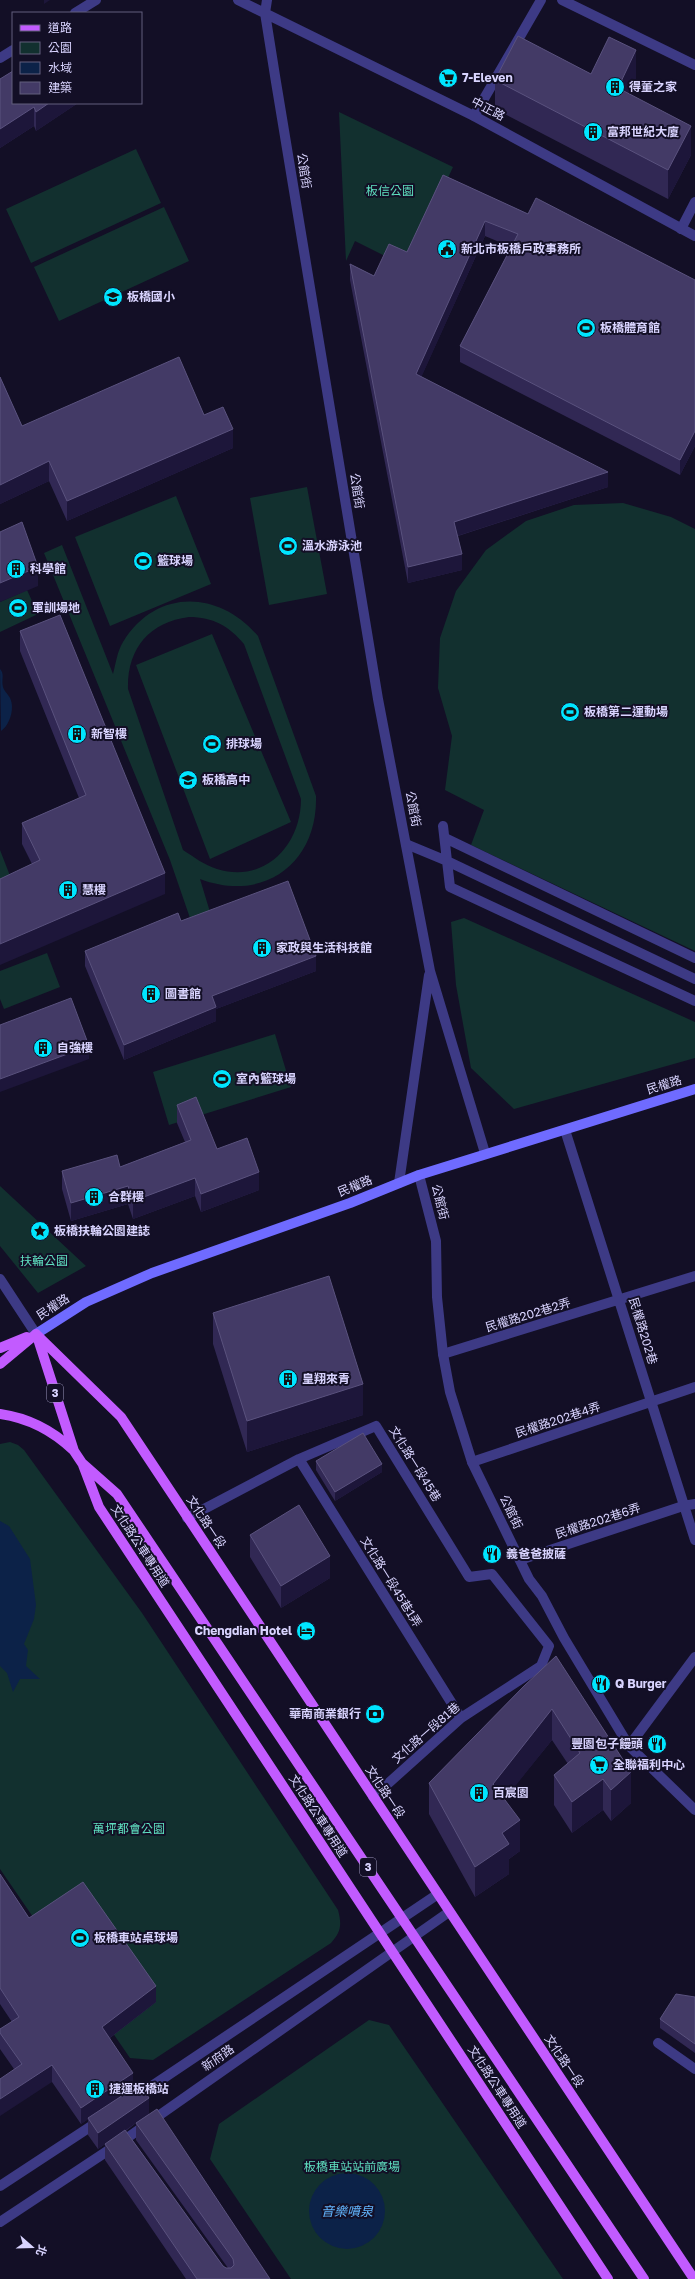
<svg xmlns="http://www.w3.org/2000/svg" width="695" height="2279" viewBox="0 0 695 2279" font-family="'Golos Text','Noto Sans TC',sans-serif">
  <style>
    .green { fill: #12302f; fill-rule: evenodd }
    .water { fill: #0c2248 }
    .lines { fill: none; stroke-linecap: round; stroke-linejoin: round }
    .service { stroke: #3d3a85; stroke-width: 10 }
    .minor { stroke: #3d3a85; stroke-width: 10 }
    .tertiary { stroke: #3d3a85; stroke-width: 10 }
    .secondary { stroke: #6f6bff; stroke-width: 10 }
    .primary { stroke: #c25bff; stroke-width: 10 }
    .wall { fill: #312854; fill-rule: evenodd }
    .shaded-wall { fill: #1d163a }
    .building { fill: #433a66; stroke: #5a527e }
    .labels { text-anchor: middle; stroke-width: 4; stroke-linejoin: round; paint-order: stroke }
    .shield { fill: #130f26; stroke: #9e99be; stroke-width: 1 }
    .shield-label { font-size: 11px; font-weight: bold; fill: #d9d4ff }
    .poi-label { font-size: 12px; font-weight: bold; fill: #d9d4ff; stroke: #130f26; text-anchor: start }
    .street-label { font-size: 12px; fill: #d9d4ff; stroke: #130f26 }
    .park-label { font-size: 12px; fill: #5fe0c0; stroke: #130f26 }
    .water-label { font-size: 13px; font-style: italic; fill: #62b6ff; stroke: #130f26 }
  </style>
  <rect width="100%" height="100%" fill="#130f26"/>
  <path class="green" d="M339 112 453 167 407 267 355 241 346 261Z
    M136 149 161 203 31 263 6 209Z
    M164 207 189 261 59 321 34 267Z
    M307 487 327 594 269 605 250 498Z
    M176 496 211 584 110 626 75 537Z
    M623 503 671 517 695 529V951L471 845 484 810 445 790 452 736 438 688 440 638 456 591 486 550 526 521 574 505Z
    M62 545 113 674C116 663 117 652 123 642 156 588 219 590 258 636L316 796C318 864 263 903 200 879L210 912 190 918 170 860 44 553ZM189 617C213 617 229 626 244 644L301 799C301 845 265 884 217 869 204 865 194 857 183 850L128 689C127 649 149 622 189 617Z
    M27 590 38 614 0 632V602Z
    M212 634 291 822 210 859 136 665Z
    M0 850 14 886 0 892Z
    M464 918 695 1022V1058L514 1109 471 1068 456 985 451 922Z
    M47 953 60 987 4 1009 0 999V971Z
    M275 1034 291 1087 169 1125 153 1072Z
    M0 1186 86 1266 38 1293 0 1246Z
    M10 1442 18 1445 24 1450 142 1613 338 1910C342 1925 341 1932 331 1943L153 2060 130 2058 0 1869V1444Z
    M369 2020 389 2025 563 2279H291L210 2159 219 2124Z"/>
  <path class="water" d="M0 669C5 674 1 680 3 687 4 691 8 694 10 698 15 708 10 725 1 731Z
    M0 1521 9 1526 30 1559 36 1605 34 1619 24 1644 28 1650 26 1666 40 1679H20L13 1692 7 1673 0 1666Z
    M309 2211a38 38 0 1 1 76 0a38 38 0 1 1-76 0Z"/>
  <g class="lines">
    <path class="service" d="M562 0 695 65
      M474 116 541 0
      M681 229 695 202
      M443 826 450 887 695 1001
      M445 838 695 958
      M406 844 447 861 695 979
      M565 1130 695 1540
      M443 1354 695 1276
      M299 1459 461 1718
      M472 1462 695 1387
      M187 1518 299 1459 376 1426 469 1577 492 1574 549 1646 541 1666 461 1718 373 1797
      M520 1560 683 1506 695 1504
      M629 1746 695 1657
      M658 2043 695 2069"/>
    <path class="minor" d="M238 0 474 116 695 236
      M267 0 265 13 276 82 378 699 430 971 485 1153
      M75 13 96 0
      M0 58 13 50
      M419 1175 436 1241 437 1297 443 1354 450 1392 472 1462 529 1579 542 1596 564 1638 629 1746 695 1810
      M399 1183 429 975
      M380 1933 438 1894
      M392 1952 449 1912"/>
    <path class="tertiary" d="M0 1279 36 1334
      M134 2098 380 1933
      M0 2186 99 2121
      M0 2222 127 2138 392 1952"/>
    <path class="secondary" d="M36 1334 86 1302 152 1273 350 1203 419 1175 695 1089"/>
    <path class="primary" d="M36 1334 121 1417 694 2279
      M37 1336 74 1451 82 1463 117 1494 644 2279
      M0 1348 27 1337
      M0 1364 36 1334
      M0 1414C28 1418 52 1430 73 1450
      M83 1465 99 1507 608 2279"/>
  </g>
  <path class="wall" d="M591 74 636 79 629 93 691 155 668 199 495 109V80Z
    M0 79 78 103 36 131 34 126 0 148Z
    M443 175 528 214 695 280V446L680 475 460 362V346L511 247 485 236 421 377 608 487 458 536 462 570 408 583 350 280V264L374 276 407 252Z
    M0 377 22 426 204 415 233 448 67 521 49 481 0 504Z
    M20 631 165 894 32 864 22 844V823L79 798 20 651Z
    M181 921 316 971 216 1009V1021L124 1060 85 966V951Z
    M177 1105 217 1149 259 1190 201 1212 195 1196 133 1219 128 1204 71 1221 62 1189V1171L120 1167 185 1142 177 1123Z
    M213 1313 363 1415 247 1452 213 1344Z
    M316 1461 382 1472 335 1501 316 1470Z
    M250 1535 330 1578 281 1608 250 1557Z
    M556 1656 631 1803 611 1821 603 1810 572 1833 554 1805V1775L568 1764 552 1740 504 1799 520 1851 509 1859V1874L475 1897 429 1814V1783Z
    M0 1874 29 1918 156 2002 110 2038 133 2089 149 2114 270 2279H186L105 2160V2144L98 2149 88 2135V2119L81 2124 52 2082 14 2069 0 2049V2029L12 2022 0 2004ZM136 2123V2140L228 2268H226L223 2266 126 2131Z
    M695 1997V2053L660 2028V2019Z"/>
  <path class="shaded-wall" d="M44 0H50L44 4Z
    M636 50V79L618 117V88Z
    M49 103H78L36 131V112Z
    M34 107V126L0 148V129Z
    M691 126V155L668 199V170Z
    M485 221V236L416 389V374Z
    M233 429V448L67 521V501Z
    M695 431V446L680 475V460Z
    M49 461V481L0 504V485Z
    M608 472V487L454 537V522Z
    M462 554V570L408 583V567Z
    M38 567V586L0 602V583Z
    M165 873V894L0 965V944Z
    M316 956V971L216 1009V1021L124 1060V1045L212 996Z
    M89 1046V1059L0 1092V1079Z
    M259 1172V1190L201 1212V1194Z
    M195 1178V1196L133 1219V1201Z
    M128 1186V1204L71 1221V1203Z
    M363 1384V1415L247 1452V1421Z
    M382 1464V1472L335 1501V1492Z
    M330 1556V1578L281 1608V1586Z
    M552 1709V1740L493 1814V1784Z
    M631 1772V1803L611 1821V1790Z
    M603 1779V1810L572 1833V1802Z
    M520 1820V1851L509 1859V1874L475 1897V1867L502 1833Z
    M156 1986V2002L102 2044V2027Z
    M52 2065V2082L0 2116V2099Z
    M133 2073V2090L81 2124V2108Z
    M149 2098V2114L98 2149V2133Z"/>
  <path class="building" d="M518 36 591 74 609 37 636 50 618 88 691 126 668 170 495 80Z
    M13 71V103H49L36 112 34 107 0 129V79Z
    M443 175 528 214 536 198 695 280V431L680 460 460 346 518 234 485 221 416 374 608 472 454 522 462 554 408 567 350 264 374 276 389 244 407 252Z
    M179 357 204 415 223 407 233 429 67 501 49 461 0 485V377L22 426Z
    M22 522 38 567 0 583V532Z
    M60 615 165 873 0 944V879L40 860 22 823 86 795 20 631Z
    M288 881 316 956 212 996 216 1007 124 1045 85 951 178 913 181 921Z
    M71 998 89 1046 0 1079V1025Z
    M196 1097 217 1149 247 1138 259 1172 201 1194 195 1178 133 1201 128 1186 71 1203 62 1171 117 1155 120 1167 191 1140 177 1105Z
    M329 1276 363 1384 247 1421 213 1313Z
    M363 1433 382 1464 335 1492 316 1461Z
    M299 1505 330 1556 281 1586 250 1535Z
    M556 1656 631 1772 611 1790 603 1779 572 1802 554 1775 580 1753 552 1709 493 1784 520 1820 502 1833 509 1844 475 1867 429 1783 524 1686Z
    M0 1874 29 1918 83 1882 156 1986 102 2027 133 2073 81 2108 52 2065 0 2099V2079L22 2064 0 2033V2029L19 2017 0 1988Z
    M676 1994 695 1997V2044L660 2019Z
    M140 2084 149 2098 98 2133 88 2118Z
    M157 2109 270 2279H197L105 2144 125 2130 223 2266 226 2268H231L234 2265 233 2259 136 2123Z"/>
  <defs>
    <symbol id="supermarket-disc" viewBox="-11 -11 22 22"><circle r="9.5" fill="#00e5ff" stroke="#130f26"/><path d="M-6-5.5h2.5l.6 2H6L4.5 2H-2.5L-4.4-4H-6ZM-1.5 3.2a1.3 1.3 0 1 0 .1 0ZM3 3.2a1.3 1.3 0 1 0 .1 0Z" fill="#111"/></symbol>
    <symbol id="building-disc" viewBox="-11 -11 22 22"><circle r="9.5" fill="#00e5ff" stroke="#130f26"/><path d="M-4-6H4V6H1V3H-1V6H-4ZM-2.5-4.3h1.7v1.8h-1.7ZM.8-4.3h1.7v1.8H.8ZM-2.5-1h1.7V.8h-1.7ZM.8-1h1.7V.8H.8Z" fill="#111"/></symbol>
    <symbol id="civic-disc" viewBox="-11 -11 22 22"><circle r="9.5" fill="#00e5ff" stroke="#130f26"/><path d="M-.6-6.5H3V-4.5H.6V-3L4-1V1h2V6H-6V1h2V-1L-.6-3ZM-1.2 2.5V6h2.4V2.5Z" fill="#111"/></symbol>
    <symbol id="school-disc" viewBox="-11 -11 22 22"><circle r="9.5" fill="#00e5ff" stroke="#130f26"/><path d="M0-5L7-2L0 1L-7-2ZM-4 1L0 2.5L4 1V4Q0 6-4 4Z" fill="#111"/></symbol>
    <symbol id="stadium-disc" viewBox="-11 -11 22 22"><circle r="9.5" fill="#00e5ff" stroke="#130f26"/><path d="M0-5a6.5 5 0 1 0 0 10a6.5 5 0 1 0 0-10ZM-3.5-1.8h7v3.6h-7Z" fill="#111"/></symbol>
    <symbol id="sight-disc" viewBox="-11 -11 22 22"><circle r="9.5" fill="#00e5ff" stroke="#130f26"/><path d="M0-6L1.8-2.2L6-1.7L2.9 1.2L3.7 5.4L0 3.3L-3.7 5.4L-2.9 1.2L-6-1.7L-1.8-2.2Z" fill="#111"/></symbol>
    <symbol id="restaurant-disc" viewBox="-11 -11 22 22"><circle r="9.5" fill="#00e5ff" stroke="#130f26"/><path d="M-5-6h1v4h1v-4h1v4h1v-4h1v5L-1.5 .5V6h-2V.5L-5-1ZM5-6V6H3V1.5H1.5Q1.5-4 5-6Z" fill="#111"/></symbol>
    <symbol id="hotel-disc" viewBox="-11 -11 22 22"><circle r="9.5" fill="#00e5ff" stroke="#130f26"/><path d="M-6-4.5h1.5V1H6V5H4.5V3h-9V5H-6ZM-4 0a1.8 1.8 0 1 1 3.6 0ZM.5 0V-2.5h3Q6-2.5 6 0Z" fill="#111"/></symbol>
    <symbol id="bank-disc" viewBox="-11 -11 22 22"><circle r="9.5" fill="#00e5ff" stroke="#130f26"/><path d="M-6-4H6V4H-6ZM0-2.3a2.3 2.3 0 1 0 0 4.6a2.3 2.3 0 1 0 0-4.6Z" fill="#111"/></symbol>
  </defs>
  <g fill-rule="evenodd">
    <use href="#supermarket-disc" x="437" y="67" width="22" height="22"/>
    <use href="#building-disc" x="604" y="76" width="22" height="22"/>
    <use href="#building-disc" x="582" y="121" width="22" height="22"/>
    <use href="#civic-disc" x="436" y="238" width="22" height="22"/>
    <use href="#school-disc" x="102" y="286" width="22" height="22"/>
    <use href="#stadium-disc" x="575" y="317" width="22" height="22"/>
    <use href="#stadium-disc" x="277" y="535" width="22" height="22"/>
    <use href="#stadium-disc" x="132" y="550" width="22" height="22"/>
    <use href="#building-disc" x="5" y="558" width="22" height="22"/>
    <use href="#stadium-disc" x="7" y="597" width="22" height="22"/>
    <use href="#stadium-disc" x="559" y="701" width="22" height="22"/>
    <use href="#building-disc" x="66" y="723" width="22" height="22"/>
    <use href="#stadium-disc" x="201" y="733" width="22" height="22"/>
    <use href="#school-disc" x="177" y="769" width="22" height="22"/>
    <use href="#building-disc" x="57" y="879" width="22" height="22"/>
    <use href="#building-disc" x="251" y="937" width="22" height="22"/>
    <use href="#building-disc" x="140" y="983" width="22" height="22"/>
    <use href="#building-disc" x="32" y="1037" width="22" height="22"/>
    <use href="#stadium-disc" x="211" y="1068" width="22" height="22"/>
    <use href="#building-disc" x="83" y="1186" width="22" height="22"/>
    <use href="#sight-disc" x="29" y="1220" width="22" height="22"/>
    <use href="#building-disc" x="277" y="1368" width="22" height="22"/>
    <use href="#restaurant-disc" x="481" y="1543" width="22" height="22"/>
    <use href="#hotel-disc" x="295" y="1620" width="22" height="22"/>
    <use href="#restaurant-disc" x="590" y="1673" width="22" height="22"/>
    <use href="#bank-disc" x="364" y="1703" width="22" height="22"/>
    <use href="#restaurant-disc" x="646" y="1733" width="22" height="22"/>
    <use href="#supermarket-disc" x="588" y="1754" width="22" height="22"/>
    <use href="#building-disc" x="468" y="1782" width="22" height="22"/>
    <use href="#stadium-disc" x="69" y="1927" width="22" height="22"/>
    <use href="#building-disc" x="84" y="2078" width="22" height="22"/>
  </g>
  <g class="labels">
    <g class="shield">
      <rect x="47" y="1384" width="16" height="18" rx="3"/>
      <rect x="360" y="1858" width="16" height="18" rx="3"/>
    </g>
    <g class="shield-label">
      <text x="55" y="1397">3</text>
      <text x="368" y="1871">3</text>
    </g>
    <g class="poi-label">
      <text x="462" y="82">7-Eleven</text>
      <text x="629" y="91">得董之家</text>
      <text x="607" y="136">富邦世紀大廈</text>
      <text x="461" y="253">新北市板橋戶政事務所</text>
      <text x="127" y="301">板橋國小</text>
      <text x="600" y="332">板橋體育館</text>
      <text x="302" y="550">溫水游泳池</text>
      <text x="157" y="565">籃球場</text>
      <text x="30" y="573">科學館</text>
      <text x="32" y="612">軍訓場地</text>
      <text x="584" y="716">板橋第二運動場</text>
      <text x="91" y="738">新智樓</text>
      <text x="226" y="748">排球場</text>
      <text x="202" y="784">板橋高中</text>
      <text x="82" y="894">慧樓</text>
      <text x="276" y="952">家政與生活科技館</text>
      <text x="165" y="998">圖書館</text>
      <text x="57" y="1052">自強樓</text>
      <text x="236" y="1083">室內籃球場</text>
      <text x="108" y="1201">合群樓</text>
      <text x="54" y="1235">板橋扶輪公園建誌</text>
      <text x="302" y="1383">皇翔來青</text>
      <text x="506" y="1558">義爸爸披薩</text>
      <text x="292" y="1635" text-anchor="end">Chengdian Hotel</text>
      <text x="615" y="1688">Q Burger</text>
      <text x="361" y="1718" text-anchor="end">華南商業銀行</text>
      <text x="643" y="1748" text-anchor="end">豐園包子饅頭</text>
      <text x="613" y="1769">全聯福利中心</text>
      <text x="493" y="1797">百宸園</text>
      <text x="94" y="1942">板橋車站桌球場</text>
      <text x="109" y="2093">捷運板橋站</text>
    </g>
    <g class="street-label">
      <text transform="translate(488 109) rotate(28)" y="4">中正路</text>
      <text transform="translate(304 171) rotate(81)" y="4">公館街</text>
      <text transform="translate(357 491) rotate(81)" y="4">公館街</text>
      <text transform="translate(413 809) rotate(79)" y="4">公館街</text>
      <text transform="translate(664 1085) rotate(-17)" y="4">民權路</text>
      <text transform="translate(355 1186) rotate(-22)" y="4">民權路</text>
      <text transform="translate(440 1202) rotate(76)" y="4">公館街</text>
      <text transform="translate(53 1307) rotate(-33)" y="4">民權路</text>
      <text transform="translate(528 1315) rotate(-17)" y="4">民權路202巷2弄</text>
      <text transform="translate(643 1331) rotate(73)" y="4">民權路202巷</text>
      <text transform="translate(558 1420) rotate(-18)" y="4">民權路202巷4弄</text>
      <text transform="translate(415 1464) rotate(58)" y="4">文化路一段45巷</text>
      <text transform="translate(511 1512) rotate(64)" y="4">公館街</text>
      <text transform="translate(598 1521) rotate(-18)" y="4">民權路202巷6弄</text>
      <text transform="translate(206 1522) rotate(56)" y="4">文化路一段</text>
      <text transform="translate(140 1546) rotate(57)" y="4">文化路公車專用道</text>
      <text transform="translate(391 1582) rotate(58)" y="4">文化路一段45巷1弄</text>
      <text transform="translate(426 1733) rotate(-41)" y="4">文化路一段81巷</text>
      <text transform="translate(385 1792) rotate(56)" y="4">文化路一段</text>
      <text transform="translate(318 1816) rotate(57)" y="4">文化路公車專用道</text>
      <text transform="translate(218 2058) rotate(-35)" y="4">新府路</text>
      <text transform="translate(564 2061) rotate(56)" y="4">文化路一段</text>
      <text transform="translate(497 2087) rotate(57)" y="4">文化路公車專用道</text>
    </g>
    <g class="park-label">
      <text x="390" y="195">板信公園</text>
      <text x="44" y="1265">扶輪公園</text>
      <text x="129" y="1833">萬坪都會公園</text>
      <text x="352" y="2171">板橋車站站前廣場</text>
    </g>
    <g class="water-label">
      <text x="347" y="2216">音樂噴泉</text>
    </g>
  </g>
  <rect x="12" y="12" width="130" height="92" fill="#130f26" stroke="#625e7d"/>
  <rect x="20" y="25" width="20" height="6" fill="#c25bff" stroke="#625e7d"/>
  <text x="48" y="32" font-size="12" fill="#d9d4ff">道路</text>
  <rect x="20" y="42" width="20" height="12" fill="#12302f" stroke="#625e7d"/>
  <text x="48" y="52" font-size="12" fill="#d9d4ff">公園</text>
  <rect x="20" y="62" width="20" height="12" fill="#0c2248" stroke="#625e7d"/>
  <text x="48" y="72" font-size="12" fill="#d9d4ff">水域</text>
  <rect x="20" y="82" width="20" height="12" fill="#433a66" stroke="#625e7d"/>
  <text x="48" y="92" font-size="12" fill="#d9d4ff">建築</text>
  <g transform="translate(32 2247) rotate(110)" stroke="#130f26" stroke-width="3" paint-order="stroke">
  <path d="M0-3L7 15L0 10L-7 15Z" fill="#d9d4ff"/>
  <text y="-6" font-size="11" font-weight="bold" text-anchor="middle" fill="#d9d4ff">北</text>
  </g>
</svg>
